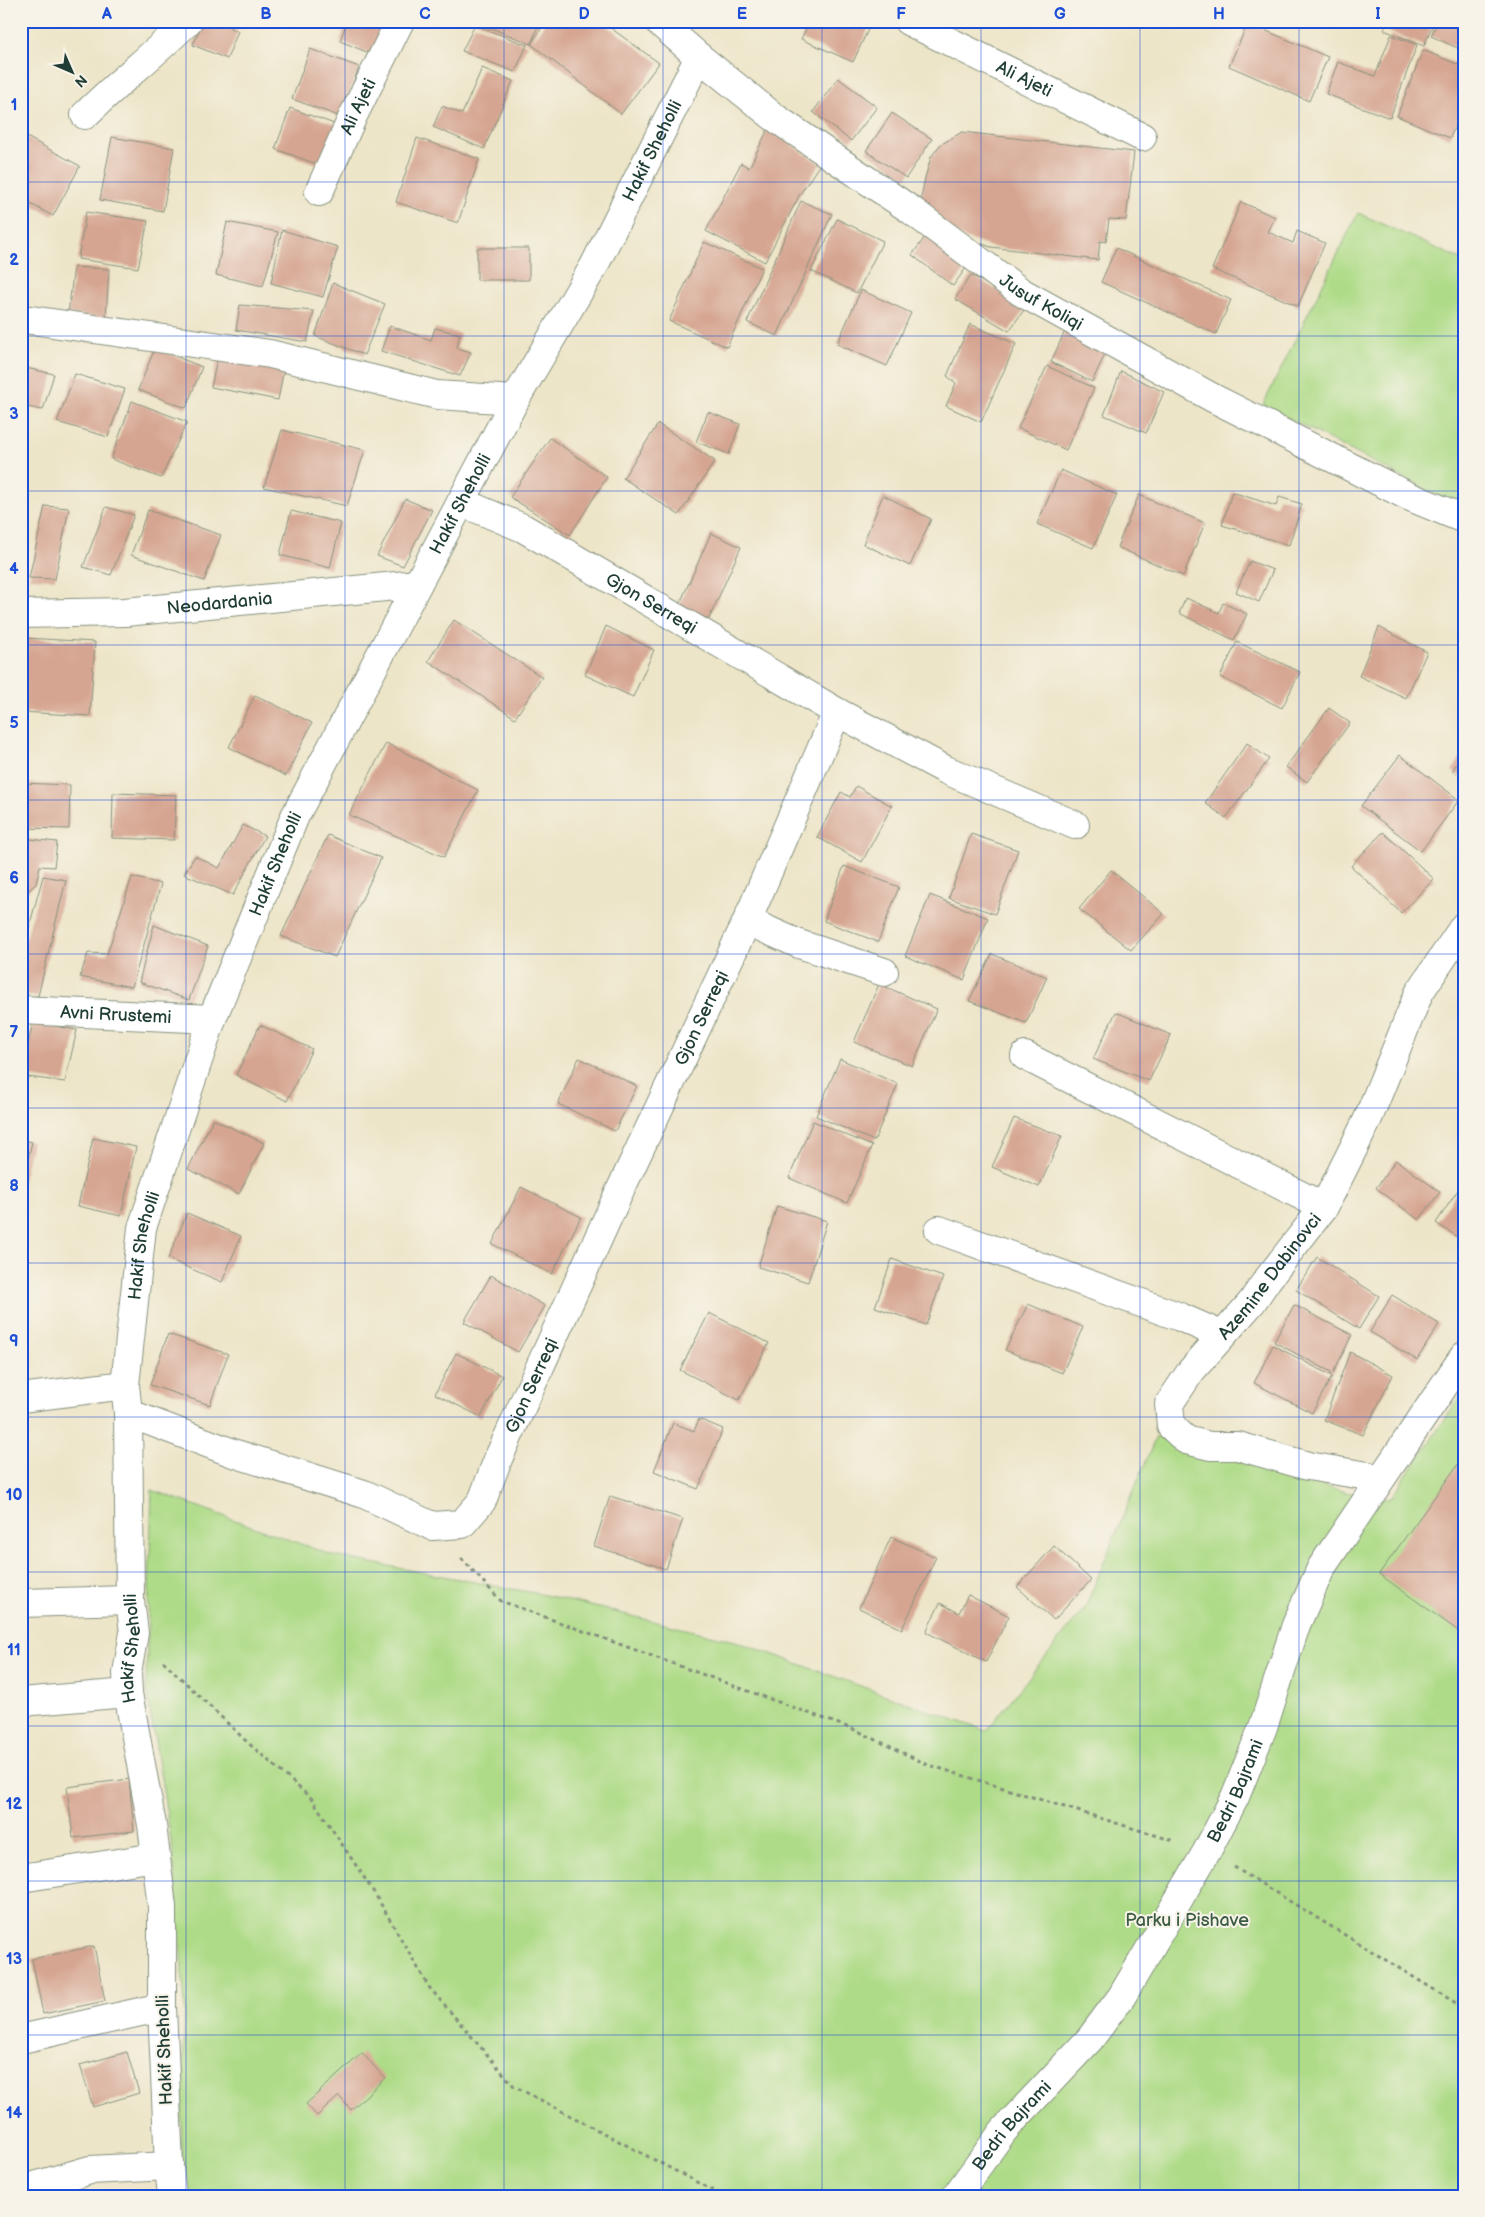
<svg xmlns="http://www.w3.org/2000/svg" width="1485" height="2217" viewBox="0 0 1485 2217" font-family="'Balsamiq Sans',sans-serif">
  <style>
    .green { fill: #aedb87; stroke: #668c5e }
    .building { fill: #d5a591 }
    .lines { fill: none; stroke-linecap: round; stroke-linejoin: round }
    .minor-casing { stroke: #86917e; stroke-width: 30 }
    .path { stroke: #86917e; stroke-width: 3; stroke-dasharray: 4 4; stroke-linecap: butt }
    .minor { stroke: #fff; stroke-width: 28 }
    .grid { fill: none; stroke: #1d4ed8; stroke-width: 1; stroke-opacity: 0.55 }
    .labels { text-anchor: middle; stroke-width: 4; stroke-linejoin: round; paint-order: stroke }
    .street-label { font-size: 18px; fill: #1f3d34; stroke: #f7f3e8 }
    .park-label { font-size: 18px; fill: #3c5d45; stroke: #f7f3e8 }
    .neatline { fill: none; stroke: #1d4ed8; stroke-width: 2 }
    .grid-label { font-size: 16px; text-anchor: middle; font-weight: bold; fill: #1d4ed8 }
  </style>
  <rect width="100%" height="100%" fill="#f7f3e8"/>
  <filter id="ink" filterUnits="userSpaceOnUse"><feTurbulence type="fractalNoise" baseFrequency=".02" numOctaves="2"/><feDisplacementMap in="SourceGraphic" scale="10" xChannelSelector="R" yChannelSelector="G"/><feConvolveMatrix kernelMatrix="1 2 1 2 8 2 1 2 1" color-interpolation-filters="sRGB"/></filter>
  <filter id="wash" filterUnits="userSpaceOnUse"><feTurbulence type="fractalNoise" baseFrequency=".0096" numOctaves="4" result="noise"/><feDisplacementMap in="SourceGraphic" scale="20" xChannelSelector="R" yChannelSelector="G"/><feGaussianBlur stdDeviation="1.12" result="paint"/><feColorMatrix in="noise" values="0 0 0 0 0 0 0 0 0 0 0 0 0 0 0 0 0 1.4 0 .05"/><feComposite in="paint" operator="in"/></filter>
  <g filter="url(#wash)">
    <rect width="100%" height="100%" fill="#ede5c8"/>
    <path class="green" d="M1358 213 1464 261V509L1263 405Z
      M1464 1392V2196H185L181 2146 185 2004 172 1846 146 1685 152 1490 334 1556 545 1595 735 1641 986 1731 1085 1608 1156 1437 1345 1492 1390 1499Z"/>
    <g id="blocks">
      <path class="building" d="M203 21H233L230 28 238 31 227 59 193 45Z
        M347 21H388L374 55 340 41Z
        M474 21H540L531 44 546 21H601L659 63 621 114 531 44Z
        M810 21H872L853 62 801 39Z
        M1388 21H1434L1424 46 1384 30Z
        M1437 21H1464V51L1431 36Z
        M1248 23 1328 57 1309 101 1229 66Z
        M475 25 527 45 515 72 462 51Z
        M1391 35 1417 45 1390 118 1326 94 1338 62 1375 76Z
        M310 49 359 67 341 117 292 99Z
        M1423 50 1464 67V104L1450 138 1397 116Z
        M482 68 513 81 484 149 433 127 442 106 462 114Z
        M838 78 877 107 851 141 813 112Z
        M290 108 337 125 322 166 275 149Z
        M892 113 932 139 906 178 866 151Z
        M768 129 820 164 800 194 765 262 706 231 741 163 749 168Z
        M962 132 1134 152 1126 220 1109 219 1106 242 1100 241 1098 260 991 247 962 237 938 222 921 198 925 178 931 157 940 145Z
        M23 135 80 166 53 216 21 199Z
        M112 137 174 148 163 211 100 200Z
        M417 138 479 159 458 223 396 202Z
        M801 201 832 214 777 336 747 322Z
        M1241 202 1275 217 1268 232 1293 243 1297 231 1325 243 1298 306 1212 269Z
        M86 212 148 221 138 268 78 259Z
        M837 219 883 241 857 293 811 271Z
        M227 222 278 232 263 286 216 275Z
        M282 230 338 247 323 297 271 283Z
        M930 230 971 261 953 286 912 255Z
        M704 242 762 268 727 347 669 321Z
        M477 248H529V280H477Z
        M1116 248 1231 300 1216 334 1101 282Z
        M74 267 109 269 106 318 68 314Z
        M971 275 1026 307 1009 331 955 299Z
        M333 283 385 304 364 355 315 336Z
        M861 290 911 313 887 366 837 344Z
        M240 305 314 311 307 342 236 330Z
        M970 324 1016 344 981 422 946 406 956 383 947 376Z
        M390 326 431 340 435 328 460 334 457 348 471 352 460 376 381 351Z
        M1065 331 1106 352 1092 382 1051 362Z
        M155 348 202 367 186 408 138 390Z
        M219 350 285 363 278 400 211 387Z
        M1047 366 1094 388 1066 450 1018 428Z
        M21 367 54 374 43 410 21 406Z
        M1121 371 1164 392 1146 433 1104 415Z
        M75 374 125 389 108 437 57 422Z
        M132 401 187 422 161 478 111 459Z
        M708 412 740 424 729 454 696 442Z
        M658 424 715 461 679 515 623 478Z
        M282 430 365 450 347 506 264 487Z
        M550 438 607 477 570 535 510 497Z
        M1061 470 1117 495 1093 548 1037 524Z
        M1232 492 1276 506 1279 497 1302 504 1289 545 1222 525Z
        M883 495 931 519 910 566 863 544Z
        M1139 495 1205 523 1183 576 1117 547Z
        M405 499 432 510 403 566 377 556Z
        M45 506 69 508 55 579 29 578Z
        M106 507 134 515 111 575 83 567Z
        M148 510 221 535 204 581 131 555Z
        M291 511 341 523 330 568 280 555Z
        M711 533 741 547 708 621 678 608Z
        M1250 561 1273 570 1259 602 1236 592Z
        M1186 598 1219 613 1223 603 1247 614 1234 640 1179 613Z
        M454 620 542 677 515 718 428 661Z
        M606 626 654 650 633 697 585 675Z
        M1379 627 1427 652 1406 698 1359 676Z
        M25 638 95 642 90 716 21 712Z
        M1237 642 1300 672 1282 708 1220 677Z
        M255 695 312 723 286 776 229 747Z
        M1329 708 1350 723 1307 782 1286 767Z
        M386 743 478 790 444 857 349 815Z
        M1247 743 1269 759 1226 818 1205 803Z
        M1464 753V779L1452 771Z
        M1400 755 1459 800 1421 851 1361 806Z
        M21 783 70 785 69 829 21 828Z
        M856 786 892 806 862 862 817 837 841 792 850 797Z
        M113 793 176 795 174 840 112 838Z
        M243 825 265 836 233 895 184 874 195 856 219 868Z
        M1383 832 1434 879 1401 913 1351 866Z
        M971 834 1018 850 995 914 949 898Z
        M328 835 381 858 335 957 281 936Z
        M21 838 57 842 54 867 40 866 36 884 21 897Z
        M844 866 899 887 878 942 824 921Z
        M1111 870 1164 914 1131 950 1079 909Z
        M43 876 66 880 38 996 21 997V957Z
        M132 877 161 884 132 987 80 977 88 953 107 954Z
        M930 895 988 918 964 980 905 956Z
        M154 925 208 946 189 1000 139 982Z
        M992 954 1047 977 1026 1023 969 1001Z
        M879 984 937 1009 912 1066 854 1042Z
        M1116 1012 1171 1035 1149 1081 1093 1059Z
        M33 1022 77 1030 65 1082 21 1076Z
        M260 1025 312 1049 287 1101 236 1075Z
        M579 1058 637 1086 615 1131 558 1104Z
        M840 1059 898 1084 874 1141 816 1116Z
        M1014 1118 1062 1136 1039 1187 992 1167Z
        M213 1119 264 1143 239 1194 188 1169Z
        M813 1121 872 1146 847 1203 789 1178Z
        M93 1138 136 1147 121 1216 78 1206Z
        M21 1139 32 1142 22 1185H21Z
        M1396 1160 1440 1192 1419 1220 1376 1188Z
        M1464 1181V1241L1436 1223Z
        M521 1187 581 1217 552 1274 492 1244Z
        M777 1206 827 1221 808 1282 758 1267Z
        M187 1213 241 1236 222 1282 168 1259Z
        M1317 1257 1379 1296 1359 1329 1296 1290Z
        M892 1259 943 1277 926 1325 875 1307Z
        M491 1275 545 1306 518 1352 464 1322Z
        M1392 1295 1439 1324 1417 1360 1370 1332Z
        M1028 1304 1083 1327 1062 1373 1005 1350Z
        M1294 1305 1352 1335 1333 1373 1274 1342Z
        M709 1313 769 1343 739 1400 680 1370Z
        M168 1334 228 1354 210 1405 150 1385Z
        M1273 1345 1332 1376 1312 1413 1254 1383Z
        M1350 1352 1393 1375 1363 1435 1324 1420Z
        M456 1353 502 1376 481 1417 435 1394Z
        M699 1419 723 1429 698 1489 654 1471 673 1423 694 1431Z
        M1464 1456V1635L1379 1574Z
        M610 1496 683 1519 666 1569 594 1546Z
        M891 1537 936 1557 902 1629 859 1608Z
        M1054 1546 1091 1580 1054 1620 1017 1587Z
        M968 1595 1009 1616 986 1662 926 1632 940 1603 959 1613Z
        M129 1779 134 1831 73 1838 67 1787Z
        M94 1946 105 2001 43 2014 32 1959Z
        M127 2052 139 2093 93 2107 80 2065Z
        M362 2053 385 2078 351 2110 339 2096 317 2116 306 2104Z"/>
    </g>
  </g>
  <g filter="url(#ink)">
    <use href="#blocks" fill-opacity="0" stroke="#86917e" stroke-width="1"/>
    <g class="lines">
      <defs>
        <g id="minor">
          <path id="s1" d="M658 21 699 57 774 117 911 210 1021 292 1213 398 1408 496 1464 519"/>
          <path id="s2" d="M908 21 1142 137"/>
          <path d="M85 115C118 82 155 54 188 21"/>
          <path id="s3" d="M319 192 353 116 400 21"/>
          <path d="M24 319 270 354 437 395 515 400"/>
          <path id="s4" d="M461 502 523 528 837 712 946 770 1075 825"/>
          <path id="s5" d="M21 614 125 612 417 584"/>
          <path d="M747 921 799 944 884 972"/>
          <path id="s6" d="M21 1010 212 1019"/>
          <path d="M1025 1056 1324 1207"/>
          <path d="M939 1230 1180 1317 1221 1335"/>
          <path d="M21 1398 125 1385"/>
          <path id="s7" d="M128 1413 233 1453 364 1494 432 1526 462 1524 482 1501 498 1459 618 1195 747 921 837 712"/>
          <path id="s8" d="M1380 1478 1308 1466 1238 1446H1210L1186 1440 1171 1426 1169 1404 1191 1371 1252 1302 1267 1280 1324 1207 1367 1121 1419 993 1464 926"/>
          <path d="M21 1603 130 1600"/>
          <path d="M21 1702 128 1693"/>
          <path d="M21 1878 156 1857"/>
          <path d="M21 2039 162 2007"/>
          <path d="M21 2190 90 2170 169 2166"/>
          <path id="s9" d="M172 2196 169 2166 162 2007V1907L152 1825 128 1693 127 1673 134 1633 130 1600 128 1413 125 1385 142 1228 212 1019 295 816 515 400 594 266 699 57"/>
          <path id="s10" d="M956 2196 1004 2130 1090 2039 1122 1996 1207 1851 1235 1797 1263 1727 1296 1625 1321 1568 1464 1356"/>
        </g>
      </defs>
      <use href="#minor" class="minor-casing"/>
      <path class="path" d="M461 1558 501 1601 858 1731 926 1764 1174 1841
        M163 1661 246 1741 312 1799 375 1894 429 1987 514 2086 723 2196
        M1234 1867 1464 2008"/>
      <use href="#minor" class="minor"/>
    </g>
  </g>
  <path class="grid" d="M186 21V2196M345 21V2196M504 21V2196M663 21V2196M822 21V2196M981 21V2196M1140 21V2196M1299 21V2196M21 182H1464M21 336H1464M21 491H1464M21 645H1464M21 800H1464M21 954H1464M21 1108H1464M21 1263H1464M21 1417H1464M21 1572H1464M21 1726H1464M21 1881H1464M21 2035H1464"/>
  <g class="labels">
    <g class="street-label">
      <text dy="6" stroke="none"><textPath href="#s2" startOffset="130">Ali Ajeti</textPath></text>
      <text dy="6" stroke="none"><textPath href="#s3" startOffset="94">Ali Ajeti</textPath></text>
      <text dy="6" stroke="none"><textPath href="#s9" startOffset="2168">Hakif Sheholli</textPath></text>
      <text dy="6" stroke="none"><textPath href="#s1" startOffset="476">Jusuf Koliqi</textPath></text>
      <text dy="6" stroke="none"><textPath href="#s9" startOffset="1766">Hakif Sheholli</textPath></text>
      <text dy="6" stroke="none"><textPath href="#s5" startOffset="199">Neodardania</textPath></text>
      <text dy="6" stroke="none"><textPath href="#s4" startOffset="216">Gjon Serreqi</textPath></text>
      <text dy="6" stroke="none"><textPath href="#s9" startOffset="1361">Hakif Sheholli</textPath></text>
      <text dy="6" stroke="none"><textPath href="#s6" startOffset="95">Avni Rrustemi</textPath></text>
      <text dy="6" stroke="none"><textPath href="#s7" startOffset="916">Gjon Serreqi</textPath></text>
      <text dy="6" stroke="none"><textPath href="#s9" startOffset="956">Hakif Sheholli</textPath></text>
      <text dy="6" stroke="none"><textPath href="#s8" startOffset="404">Azemine Dabinovci</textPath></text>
      <text dy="6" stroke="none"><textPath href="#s7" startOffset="511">Gjon Serreqi</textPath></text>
      <text dy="6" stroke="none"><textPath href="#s9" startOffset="551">Hakif Sheholli</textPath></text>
      <text dy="6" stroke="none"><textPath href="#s10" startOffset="495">Bedri Bajrami</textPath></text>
      <text transform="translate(164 2050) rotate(-92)" y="6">Hakif Sheholli</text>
      <text dy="6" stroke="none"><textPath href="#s10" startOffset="90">Bedri Bajrami</textPath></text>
    </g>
    <g class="park-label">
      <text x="1187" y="1926">Parku i Pishave</text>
    </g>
  </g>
  <rect width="1485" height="2217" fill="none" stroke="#f7f3e8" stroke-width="55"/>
  <g transform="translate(72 72) rotate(135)" stroke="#f7f3e8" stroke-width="4" paint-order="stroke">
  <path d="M0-4L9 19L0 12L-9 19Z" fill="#1f3d34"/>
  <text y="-8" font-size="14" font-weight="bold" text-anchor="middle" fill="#1f3d34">N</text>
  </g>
  <rect x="28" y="28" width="1430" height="2162" class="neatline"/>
  <g class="grid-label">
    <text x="107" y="19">A</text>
    <text x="266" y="19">B</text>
    <text x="425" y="19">C</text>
    <text x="584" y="19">D</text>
    <text x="742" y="19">E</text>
    <text x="901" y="19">F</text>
    <text x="1060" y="19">G</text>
    <text x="1219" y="19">H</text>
    <text x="1378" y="19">I</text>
    <text x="14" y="110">1</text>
    <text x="14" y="265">2</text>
    <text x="14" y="419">3</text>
    <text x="14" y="574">4</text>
    <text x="14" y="728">5</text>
    <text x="14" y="883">6</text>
    <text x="14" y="1037">7</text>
    <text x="14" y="1191">8</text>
    <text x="14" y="1346">9</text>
    <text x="14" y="1500">10</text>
    <text x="14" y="1655">11</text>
    <text x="14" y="1809">12</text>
    <text x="14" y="1964">13</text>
    <text x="14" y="2118">14</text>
  </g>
</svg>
